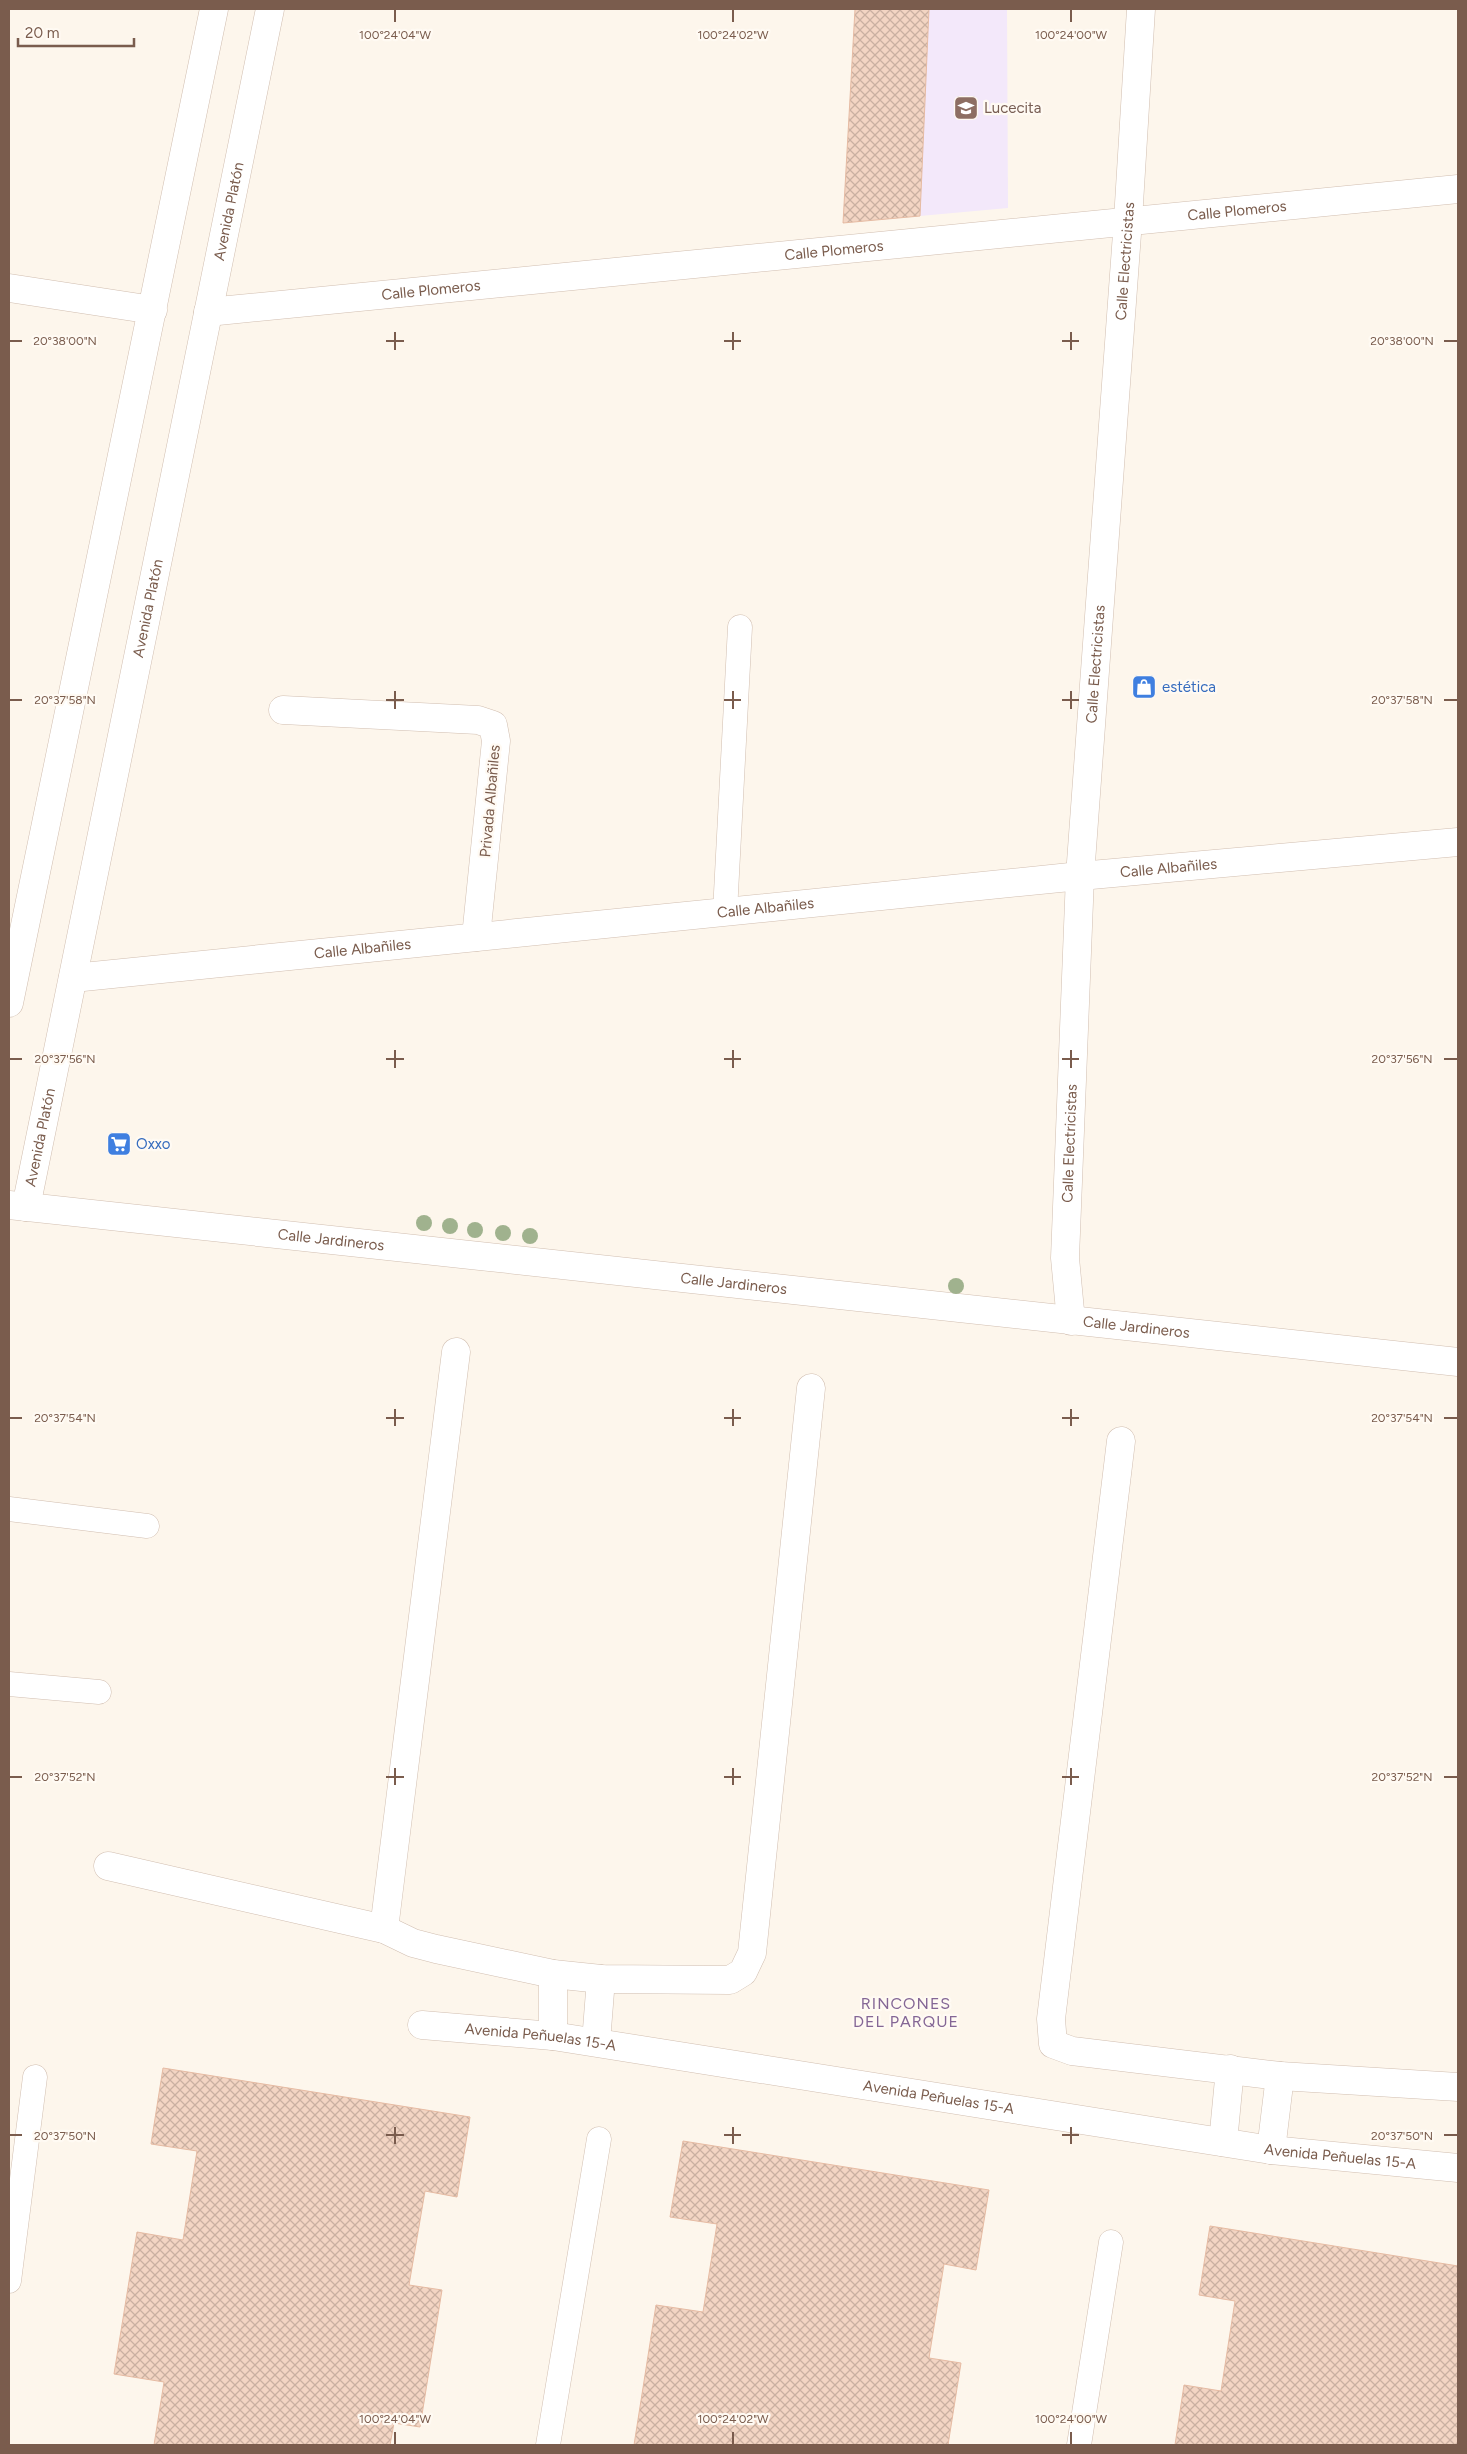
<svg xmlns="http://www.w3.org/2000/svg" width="1467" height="2454" viewBox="0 0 1467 2454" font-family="Figtree,sans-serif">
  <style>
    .education { fill: #f3e8fa }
    .building { fill: url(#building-cross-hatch); stroke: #e6bba3 }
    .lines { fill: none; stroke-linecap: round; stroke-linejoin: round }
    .lane-casing { stroke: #d1beb0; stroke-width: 25 }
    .street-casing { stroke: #d1beb0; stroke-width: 29 }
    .lane { stroke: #fff; stroke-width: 24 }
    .street { stroke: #fff; stroke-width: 28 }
    .tree { fill: #a0b28e }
    .ticks { fill: none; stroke: #7a5c4d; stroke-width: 2 }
    .labels { text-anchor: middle; stroke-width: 4.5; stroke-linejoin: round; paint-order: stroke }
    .education-label { font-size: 15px; fill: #785e54; stroke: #fffaf3; text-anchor: start }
    .street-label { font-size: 15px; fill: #7a5c4d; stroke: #fffaf3 }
    .shop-label { font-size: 15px; fill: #366cbe; stroke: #fffaf3; text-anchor: start }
    .neighbourhood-label { font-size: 16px; letter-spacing: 1px; fill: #846695; stroke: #fffaf3 }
    .ticks-label { font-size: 12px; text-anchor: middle; fill: #7a5c4d; stroke: #fffaf3; stroke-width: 4.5; stroke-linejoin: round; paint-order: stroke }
  </style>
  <defs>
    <pattern id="building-cross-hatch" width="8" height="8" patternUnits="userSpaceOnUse" patternTransform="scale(1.25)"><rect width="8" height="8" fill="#f3d5c3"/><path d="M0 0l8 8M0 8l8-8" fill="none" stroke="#cab0a1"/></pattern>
  </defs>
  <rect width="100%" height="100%" fill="#fdf6ec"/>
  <path class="education" d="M929 9H1007L1008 208 920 216Z"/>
  <path class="building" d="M855 9H929L920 216 843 223Z
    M163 2068 470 2117 457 2197 425 2191 409 2285 442 2290 420 2427 394 2423 390 2445H154L164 2382 114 2374 137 2232 183 2240 197 2151 151 2144Z
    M683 2141 989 2190 976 2270 944 2264 929 2358 961 2363 948 2445H634L656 2305 703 2312 717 2224 670 2217Z
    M1210 2226 1458 2266V2445H1175L1184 2385 1221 2391 1235 2301 1199 2295Z"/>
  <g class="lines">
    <defs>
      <path id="lane" d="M725 912 740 627
        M9 1509 147 1526
        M9 1684 99 1692
        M9 2281 35 2077
        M548 2445 599 2139
        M1079 2445 1111 2242"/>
      <g id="street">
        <path d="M9 288 153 310"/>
        <path id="s1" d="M208 312 1458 189"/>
        <path d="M283 710 478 720 493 725 496 741 476 937"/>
        <path id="s2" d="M73 978 1080 876 1458 842"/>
        <path d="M9 1003 214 9"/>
        <path id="s3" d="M9 1205 1458 1362"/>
        <path id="s4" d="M26 1207 270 9"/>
        <path id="s5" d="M1071 1321 1065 1258 1080 876 1128 220 1141 9"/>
        <path d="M1121 1441 1051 2019 1053 2044 1072 2051 1280 2076 1458 2087"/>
        <path d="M108 1866 384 1929 413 1943 436 1949 553 1974 601 1979 730 1980 743 1972 752 1953 811 1388"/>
        <path d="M384 1929 456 1352"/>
        <path d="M553 1974V2036"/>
        <path id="s6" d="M422 2025 553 2036 1271 2150 1458 2168"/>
        <path d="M596 2042 601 1979"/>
        <path d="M1223 2142 1230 2069"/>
        <path d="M1271 2150 1280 2076"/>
      </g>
    </defs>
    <use href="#lane" class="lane-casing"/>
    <use href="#street" class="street-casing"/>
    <use href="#lane" class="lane"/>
    <use href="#street" class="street"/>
  </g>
  <g class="tree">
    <circle cx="424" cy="1223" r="8"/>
    <circle cx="450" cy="1226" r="8"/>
    <circle cx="475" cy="1230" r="8"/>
    <circle cx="503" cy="1233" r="8"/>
    <circle cx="530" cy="1236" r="8"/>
    <circle cx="956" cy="1286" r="8"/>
  </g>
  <path class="ticks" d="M395 10V22M733 10V22M1071 10V22M395 332V350M733 332V350M1071 332V350M10 341H22M386 341H404M724 341H741M1062 341H1079M1444 341H1457M395 691V709M733 691V709M1071 691V709M10 700H22M386 700H404M724 700H741M1062 700H1079M1444 700H1457M395 1050V1068M733 1050V1068M1071 1050V1068M10 1059H22M386 1059H404M724 1059H741M1062 1059H1079M1444 1059H1457M395 1409V1426M733 1409V1426M1071 1409V1426M10 1418H22M386 1418H404M724 1418H741M1062 1418H1079M1444 1418H1457M395 1768V1785M733 1768V1785M1071 1768V1785M10 1777H22M386 1777H404M724 1777H741M1062 1777H1079M1444 1777H1457M395 2127V2144M733 2127V2144M1071 2127V2144M10 2135H22M386 2135H404M724 2135H741M1062 2135H1079M1444 2135H1457M395 2432V2444M733 2432V2444M1071 2432V2444"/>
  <defs>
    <symbol id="school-square" viewBox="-11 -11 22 22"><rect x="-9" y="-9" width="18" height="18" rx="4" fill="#8d6e63" stroke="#fffaf3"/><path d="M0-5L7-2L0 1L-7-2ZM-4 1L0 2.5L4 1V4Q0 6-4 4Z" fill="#fff"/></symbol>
    <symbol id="shop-square" viewBox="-11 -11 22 22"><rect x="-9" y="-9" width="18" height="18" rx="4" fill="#3f7fe0" stroke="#fffaf3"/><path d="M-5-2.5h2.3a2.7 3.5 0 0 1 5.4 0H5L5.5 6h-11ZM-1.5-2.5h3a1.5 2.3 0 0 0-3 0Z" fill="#fff"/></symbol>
    <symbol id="supermarket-square" viewBox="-11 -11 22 22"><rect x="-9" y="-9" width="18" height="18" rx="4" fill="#3f7fe0" stroke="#fffaf3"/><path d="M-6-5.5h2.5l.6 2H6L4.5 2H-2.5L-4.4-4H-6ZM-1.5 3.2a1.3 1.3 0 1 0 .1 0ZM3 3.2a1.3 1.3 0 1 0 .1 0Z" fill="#fff"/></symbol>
  </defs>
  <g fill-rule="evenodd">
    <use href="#school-square" x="952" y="94" width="28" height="28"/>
    <use href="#shop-square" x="1130" y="673" width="28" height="28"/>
    <use href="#supermarket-square" x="105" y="1130" width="28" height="28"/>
  </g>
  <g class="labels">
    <g class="education-label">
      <text x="984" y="113">Lucecita</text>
    </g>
    <g class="street-label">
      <text dy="5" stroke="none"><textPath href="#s1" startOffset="1034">Calle Plomeros</textPath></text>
      <text dy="5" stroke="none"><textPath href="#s4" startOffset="1016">Avenida Platón</textPath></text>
      <text dy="5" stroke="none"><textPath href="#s1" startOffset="629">Calle Plomeros</textPath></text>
      <text dy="5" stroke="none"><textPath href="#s5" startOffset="1062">Calle Electricistas</textPath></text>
      <text dy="5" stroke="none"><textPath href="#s1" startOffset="224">Calle Plomeros</textPath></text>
      <text dy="5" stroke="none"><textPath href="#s4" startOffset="611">Avenida Platón</textPath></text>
      <text dy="5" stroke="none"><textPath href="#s5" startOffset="658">Calle Electricistas</textPath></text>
      <text transform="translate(490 801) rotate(-85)" y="5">Privada Albañiles</text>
      <text dy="5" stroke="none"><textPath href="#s2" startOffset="1101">Calle Albañiles</textPath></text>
      <text dy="5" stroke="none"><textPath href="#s2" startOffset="696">Calle Albañiles</textPath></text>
      <text dy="5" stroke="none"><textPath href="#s2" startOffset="291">Calle Albañiles</textPath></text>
      <text dy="5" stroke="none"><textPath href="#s4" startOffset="71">Avenida Platón</textPath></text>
      <text dy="5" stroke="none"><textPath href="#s5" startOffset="178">Calle Electricistas</textPath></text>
      <text dy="5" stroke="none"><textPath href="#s3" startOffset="324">Calle Jardineros</textPath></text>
      <text dy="5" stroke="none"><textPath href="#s3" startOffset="729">Calle Jardineros</textPath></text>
      <text dy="5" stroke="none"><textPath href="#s3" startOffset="1134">Calle Jardineros</textPath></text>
      <text dy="5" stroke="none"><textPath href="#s6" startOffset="119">Avenida Peñuelas 15-A</textPath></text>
      <text dy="5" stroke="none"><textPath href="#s6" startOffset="522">Avenida Peñuelas 15-A</textPath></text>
      <text dy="5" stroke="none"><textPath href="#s6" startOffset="928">Avenida Peñuelas 15-A</textPath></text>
    </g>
    <g class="shop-label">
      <text x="1162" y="692">estética</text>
      <text x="136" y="1149">Oxxo</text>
    </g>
    <g class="neighbourhood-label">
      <text x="906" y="2009">RINCONES<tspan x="906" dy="18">DEL PARQUE</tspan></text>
    </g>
  </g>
  <g class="ticks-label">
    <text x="395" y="39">100°24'04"W</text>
    <text x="733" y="39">100°24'02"W</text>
    <text x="1071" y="39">100°24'00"W</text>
    <text x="65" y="345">20°38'00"N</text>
    <text x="1402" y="345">20°38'00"N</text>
    <text x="65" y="704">20°37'58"N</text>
    <text x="1402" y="704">20°37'58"N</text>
    <text x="65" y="1063">20°37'56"N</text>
    <text x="1402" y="1063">20°37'56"N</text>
    <text x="65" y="1422">20°37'54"N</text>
    <text x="1402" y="1422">20°37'54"N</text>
    <text x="65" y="1781">20°37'52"N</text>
    <text x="1402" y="1781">20°37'52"N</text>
    <text x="65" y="2140">20°37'50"N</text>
    <text x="1402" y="2140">20°37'50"N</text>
    <text x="395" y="2423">100°24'04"W</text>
    <text x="733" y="2423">100°24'02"W</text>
    <text x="1071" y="2423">100°24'00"W</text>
  </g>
  <rect width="1467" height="2454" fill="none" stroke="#7a5c4d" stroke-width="20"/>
  <path d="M18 38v8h116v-8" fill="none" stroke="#7a5c4d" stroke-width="2.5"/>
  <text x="25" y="38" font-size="15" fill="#7a5c4d" stroke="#fffaf3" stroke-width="4" paint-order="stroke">20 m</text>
</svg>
